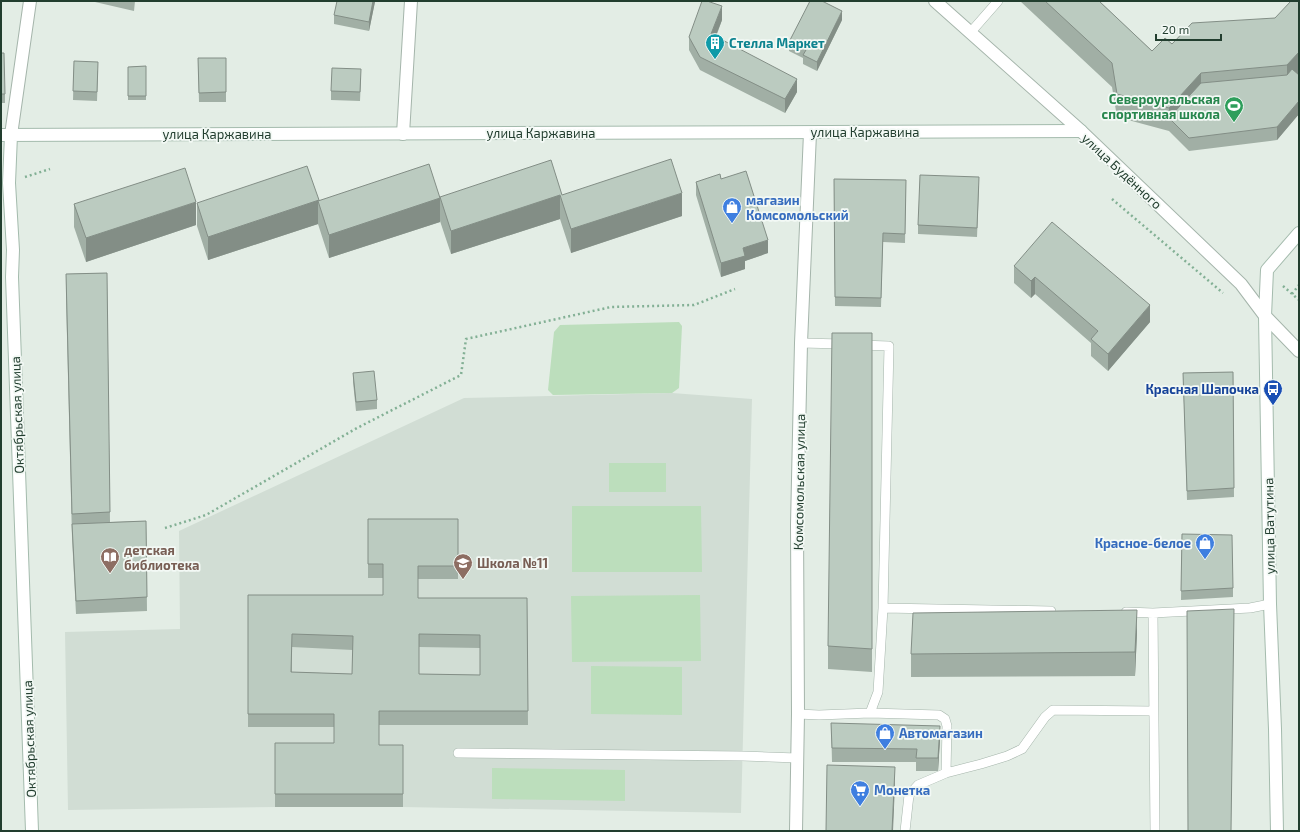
<svg xmlns="http://www.w3.org/2000/svg" width="1300" height="832" viewBox="0 0 1300 832" font-family="'Exo 2',sans-serif">
  <style>
    .built { fill: #d1ddd4 }
    .green { fill: #bcdebc }
    .lines { fill: none; stroke-linecap: round; stroke-linejoin: round }
    .lane-casing { stroke: #a5b5ab; stroke-width: 10 }
    .street-casing { stroke: #a5b5ab; stroke-width: 14 }
    .secondary-casing { stroke: #a4bbad; stroke-width: 14 }
    .path { stroke: #83b095; stroke-width: 2.5; stroke-dasharray: 2 3; stroke-linecap: butt }
    .lane { stroke: #fff; stroke-width: 9 }
    .street { stroke: #fff; stroke-width: 12 }
    .secondary { stroke: #fff; stroke-width: 12 }
    .wall { fill: #a1afa5; fill-rule: evenodd }
    .shaded-wall { fill: #838e86 }
    .building { fill: #bbcbc0; stroke: #838e86; fill-rule: evenodd }
    .labels { text-anchor: middle; stroke-width: 3.5; stroke-linejoin: round; paint-order: stroke }
    .culture-label { font-size: 13px; font-weight: bold; fill: #0d838f; stroke: #f3f9f5; text-anchor: start }
    .leisure-label { font-size: 13px; font-weight: bold; fill: #27864d; stroke: #f3f9f5; text-anchor: end }
    .street-label { font-size: 13px; fill: #223e2f; stroke: #f3f9f5 }
    .shop-label { font-size: 13px; font-weight: bold; fill: #366cbe; stroke: #f3f9f5; text-anchor: start }
    .transit-label { font-size: 13px; font-weight: bold; fill: #164399; stroke: #f3f9f5; text-anchor: end }
    .education-label { font-size: 13px; font-weight: bold; fill: #785e54; stroke: #f3f9f5; text-anchor: start }
  </style>
  <rect width="100%" height="100%" fill="#e3ede5"/>
  <path class="built" d="M672 393 752 399 741 813 403 807H275L68 810 65 632 180 629 179 531 464 398Z"/>
  <path class="green" d="M679 322 682 326 679 388 672 393 553 395 548 390 554 332 560 325Z
    M609 463H666V492H609Z
    M572 506H701L702 572H572Z
    M700 595 701 661 572 662 571 596Z
    M591 666 682 667V715L591 714Z
    M492 768 625 770V801L492 799Z"/>
  <g class="lines">
    <defs>
      <path id="lane" d="M970 33 998 1
        M801 343 843 344
        M860 345 889 346 883 608
        M1126 612 1153 613 1250 608 1270 604
        M1153 613 1155 831
        M870 713 939 715 945 719 947 726 946 773
        M798 714 819 715 870 713 878 692 883 608 1051 611
        M458 753 742 756 797 758
        M905 831 909 795 918 785 946 773 981 764 1007 756 1022 749 1045 717 1053 710 1153 711"/>
      <path id="street" d="M935 1 1081 131 1241 284 1265 316 1299 351
        M403 134 411 1
        M11 135 30 1
        M796 831 798 714 797 525 801 343 810 133"/>
      <path id="secondary" d="M1 135 1081 131
        M11 135 9 183 13 250 12 277 32 831
        M1277 831 1275 729 1270 604 1265 316 1267 270 1299 233"/>
    </defs>
    <use href="#lane" class="lane-casing"/>
    <use href="#street" class="street-casing"/>
    <use href="#secondary" class="secondary-casing"/>
    <path class="path" d="M25 177 50 169
      M1112 199 1223 293
      M1283 286 1299 300
      M1292 294 1299 285
      M165 528 206 515 357 428 461 375 466 339 611 307 694 305 735 289"/>
    <use href="#lane" class="lane"/>
    <use href="#street" class="street"/>
    <use href="#secondary" class="secondary"/>
  </g>
  <path class="wall" d="M95 1H135L134 11 95 2Z
    M375 1 369 31 334 24V15Z
    M1020 1H1099L1152 51 1172 44 1275 18 1299 1V114L1277 140 1189 151 1169 131 1117 117 1112 87Z
    M722 20 716 37 797 92 785 113 700 70 689 50V37Z
    M842 20 817 71 803 64V58L789 51V42Z
    M1 53 5 94V103H1Z
    M198 58H226V102H199Z
    M74 61 98 71 97 101 73 100Z
    M146 66V100H128V67Z
    M361 78 360 101 331 100V91Z
    M721 179 768 253 745 261V269L721 277 696 195V182Z
    M834 179 906 180 905 243 883 242 881 307 835 306Z
    M979 186 977 237 918 234V225Z
    M562 195 682 216 571 253 560 219 451 254 440 221V222L329 258 318 224 208 260 197 226V203Z
    M74 204 196 225 86 262 74 227Z
    M1014 266 1150 322 1108 371 1091 356V343L1035 294 1031 298 1014 283Z
    M107 273 110 522 146 521 147 611 76 614 72 537 66 297V274Z
    M872 333V672L828 669V646Z
    M1233 372 1234 497 1187 500 1183 373Z
    M353 373 377 400V409L356 411 353 382Z
    M368 519H458V579H418V598H527L528 725H379V745H403V807H275V743H334V727H248V595H383V578H368ZM292 647 353 650 352 674 292 672ZM419 647 480 648V675L419 674Z
    M1182 534 1233 588V597L1181 600Z
    M1137 633 1135 676 911 677V654Z
    M831 723 940 739 938 771H916V762H832Z"/>
  <path class="shaded-wall" d="M373 1H375V2L369 31V22Z
    M722 6V20L711 48V34Z
    M842 11V20L817 71V62Z
    M1299 52V75L1287 89V65Z
    M1201 73V96L1169 118V131V108Z
    M797 79V92L785 113V99Z
    M1299 101V114L1277 140V127Z
    M682 193V216L571 253V229Z
    M560 195V219L451 254V231Z
    M440 198V222L329 258V235Z
    M319 200 318 201V224L208 260V237Z
    M196 202V225L86 262V238Z
    M768 240V253L745 261V269L721 277V263L743 248Z
    M1035 277V294L1031 298V281Z
    M1150 305V322L1108 371V354Z
    M1137 610V633L1135 676V652Z
    M940 726V739L938 771V758Z
    M895 767V784L893 831H892Z"/>
  <path class="building" d="M337 1H373L369 22 334 15Z
    M702 1H707L722 6 711 34 797 79 785 99 700 57 689 37Z
    M810 1H822L842 11 817 62 803 55 806 50 789 42Z
    M1045 1H1099L1152 51 1165 38 1172 44 1192 23 1275 18 1291 1H1299V52L1287 65 1201 73 1169 108 1117 94 1112 63Z
    M1 53H4L5 94H1Z
    M198 58H226V92L199 93Z
    M74 61 98 62 97 92 73 91Z
    M146 66V96H128V67Z
    M332 68 361 69 360 92 331 91Z
    M1292 69 1299 75V101L1277 127 1189 138 1169 118 1201 83 1287 75Z
    M671 159 682 193 571 229 560 195 451 231 440 197 551 160 562 195Z
    M429 164 440 198 329 235 318 201Z
    M307 166 319 200 208 237 197 203Z
    M185 168 196 202 86 238 74 204Z
    M746 171 768 240 743 248 745 256 721 263 696 182 720 174 721 179Z
    M920 175 979 177 977 228 918 225Z
    M834 179 906 180 905 234 883 233 881 298 835 297Z
    M1052 222 1150 305 1108 354 1091 339 1098 331 1035 277 1031 281 1014 266Z
    M107 273 110 512 72 514 66 274Z
    M832 333H872V649L828 646Z
    M374 371 377 400 356 402 353 373Z
    M1233 372 1234 488 1187 491 1183 373Z
    M368 519H458V566H418V598H527L528 711H379V745H403V794H275V743H334V714H248V595H383V564H368ZM292 634 353 636 352 674 291 672ZM419 634 480 635V675L419 674Z
    M146 521 147 597 76 601 72 524Z
    M1182 534 1232 535 1233 588 1181 591Z
    M1234 609 1231 831H1188L1187 611Z
    M1137 610 1135 652 911 654 913 613Z
    M831 723 940 726 938 758H916L917 749 832 748Z
    M827 765 895 767 892 831H826Z"/>
  <defs>
    <symbol id="building-pin" viewBox="-11 -11 22 30"><path d="M0 17L-7.5 6A9.5 9.5 0 1 1 7.5 6Z" fill="#0f9aa8" stroke="#f3f9f5"/><path d="M-4-6H4V6H1V3H-1V6H-4ZM-2.5-4.3h1.7v1.8h-1.7ZM.8-4.3h1.7v1.8H.8ZM-2.5-1h1.7V.8h-1.7ZM.8-1h1.7V.8H.8Z" fill="#fff"/></symbol>
    <symbol id="stadium-pin" viewBox="-11 -11 22 30"><path d="M0 17L-7.5 6A9.5 9.5 0 1 1 7.5 6Z" fill="#2e9e5b" stroke="#f3f9f5"/><path d="M0-5a6.5 5 0 1 0 0 10a6.5 5 0 1 0 0-10ZM-3.5-1.8h7v3.6h-7Z" fill="#fff"/></symbol>
    <symbol id="shop-pin" viewBox="-11 -11 22 30"><path d="M0 17L-7.5 6A9.5 9.5 0 1 1 7.5 6Z" fill="#3f7fe0" stroke="#f3f9f5"/><path d="M-5-2.5h2.3a2.7 3.5 0 0 1 5.4 0H5L5.5 6h-11ZM-1.5-2.5h3a1.5 2.3 0 0 0-3 0Z" fill="#fff"/></symbol>
    <symbol id="bus-pin" viewBox="-11 -11 22 30"><path d="M0 17L-7.5 6A9.5 9.5 0 1 1 7.5 6Z" fill="#1a4fb4" stroke="#f3f9f5"/><path d="M-5-6H5V4H4V6H2V4H-2V6H-4V4H-5ZM-3.5-4V0h7V-4ZM-3.5 1.2v1.5H-2V1.2ZM2 1.2v1.5H3.5V1.2Z" fill="#fff"/></symbol>
    <symbol id="library-pin" viewBox="-11 -11 22 30"><path d="M0 17L-7.5 6A9.5 9.5 0 1 1 7.5 6Z" fill="#8d6e63" stroke="#f3f9f5"/><path d="M-6-4Q-3-5.5-.7-3.5V5Q-3 3-6 4ZM6-4Q3-5.5 .7-3.5V5Q3 3 6 4Z" fill="#fff"/></symbol>
    <symbol id="school-pin" viewBox="-11 -11 22 30"><path d="M0 17L-7.5 6A9.5 9.5 0 1 1 7.5 6Z" fill="#8d6e63" stroke="#f3f9f5"/><path d="M0-5L7-2L0 1L-7-2ZM-4 1L0 2.5L4 1V4Q0 6-4 4Z" fill="#fff"/></symbol>
    <symbol id="supermarket-pin" viewBox="-11 -11 22 30"><path d="M0 17L-7.5 6A9.5 9.5 0 1 1 7.5 6Z" fill="#3f7fe0" stroke="#f3f9f5"/><path d="M-6-5.5h2.5l.6 2H6L4.5 2H-2.5L-4.4-4H-6ZM-1.5 3.2a1.3 1.3 0 1 0 .1 0ZM3 3.2a1.3 1.3 0 1 0 .1 0Z" fill="#fff"/></symbol>
  </defs>
  <g fill-rule="evenodd">
    <use href="#building-pin" x="704" y="32" width="22" height="30"/>
    <use href="#stadium-pin" x="1223" y="95" width="22" height="30"/>
    <use href="#shop-pin" x="721" y="196" width="22" height="30"/>
    <use href="#bus-pin" x="1262" y="378" width="22" height="30"/>
    <use href="#shop-pin" x="1194" y="532" width="22" height="30"/>
    <use href="#library-pin" x="99" y="546" width="22" height="30"/>
    <use href="#school-pin" x="452" y="552" width="22" height="30"/>
    <use href="#shop-pin" x="874" y="722" width="22" height="30"/>
    <use href="#supermarket-pin" x="849" y="779" width="22" height="30"/>
  </g>
  <g class="labels">
    <g class="culture-label">
      <text x="729" y="48">Стелла Маркет</text>
    </g>
    <g class="leisure-label">
      <text x="1220" y="104">Североуральская<tspan x="1220" dy="15">спортивная школа</tspan></text>
    </g>
    <g class="street-label">
      <text x="865" y="137">улица Каржавина</text>
      <text x="541" y="138">улица Каржавина</text>
      <text x="217" y="139">улица Каржавина</text>
      <text transform="translate(1122 171) rotate(43)" y="5">улица Будённого</text>
      <text transform="translate(17 415) rotate(-92)" y="5">Октябрьская улица</text>
      <text transform="translate(799 482) rotate(-89)" y="5">Комсомольская улица</text>
      <text transform="translate(1269 526) rotate(-91)" y="5">улица Ватутина</text>
      <text transform="translate(29 739) rotate(-92)" y="5">Октябрьская улица</text>
    </g>
    <g class="shop-label">
      <text x="746" y="205">магазин<tspan x="746" dy="15">Комсомольский</tspan></text>
      <text x="1191" y="548" text-anchor="end">Красное-белое</text>
      <text x="899" y="738">Автомагазин</text>
      <text x="874" y="795">Монетка</text>
    </g>
    <g class="transit-label">
      <text x="1259" y="394">Красная Шапочка</text>
    </g>
    <g class="education-label">
      <text x="124" y="555">детская<tspan x="124" dy="15">библиотека</tspan></text>
      <text x="477" y="568">Школа №11</text>
    </g>
  </g>
  <rect width="1300" height="832" fill="none" stroke="#223e2f" stroke-width="4"/>
  <path d="M1156 34v6h65v-6" fill="none" stroke="#223e2f" stroke-width="2"/>
  <text x="1162" y="34" font-size="12" fill="#223e2f" stroke="#f3f9f5" stroke-width="3" paint-order="stroke">20 m</text>
</svg>
